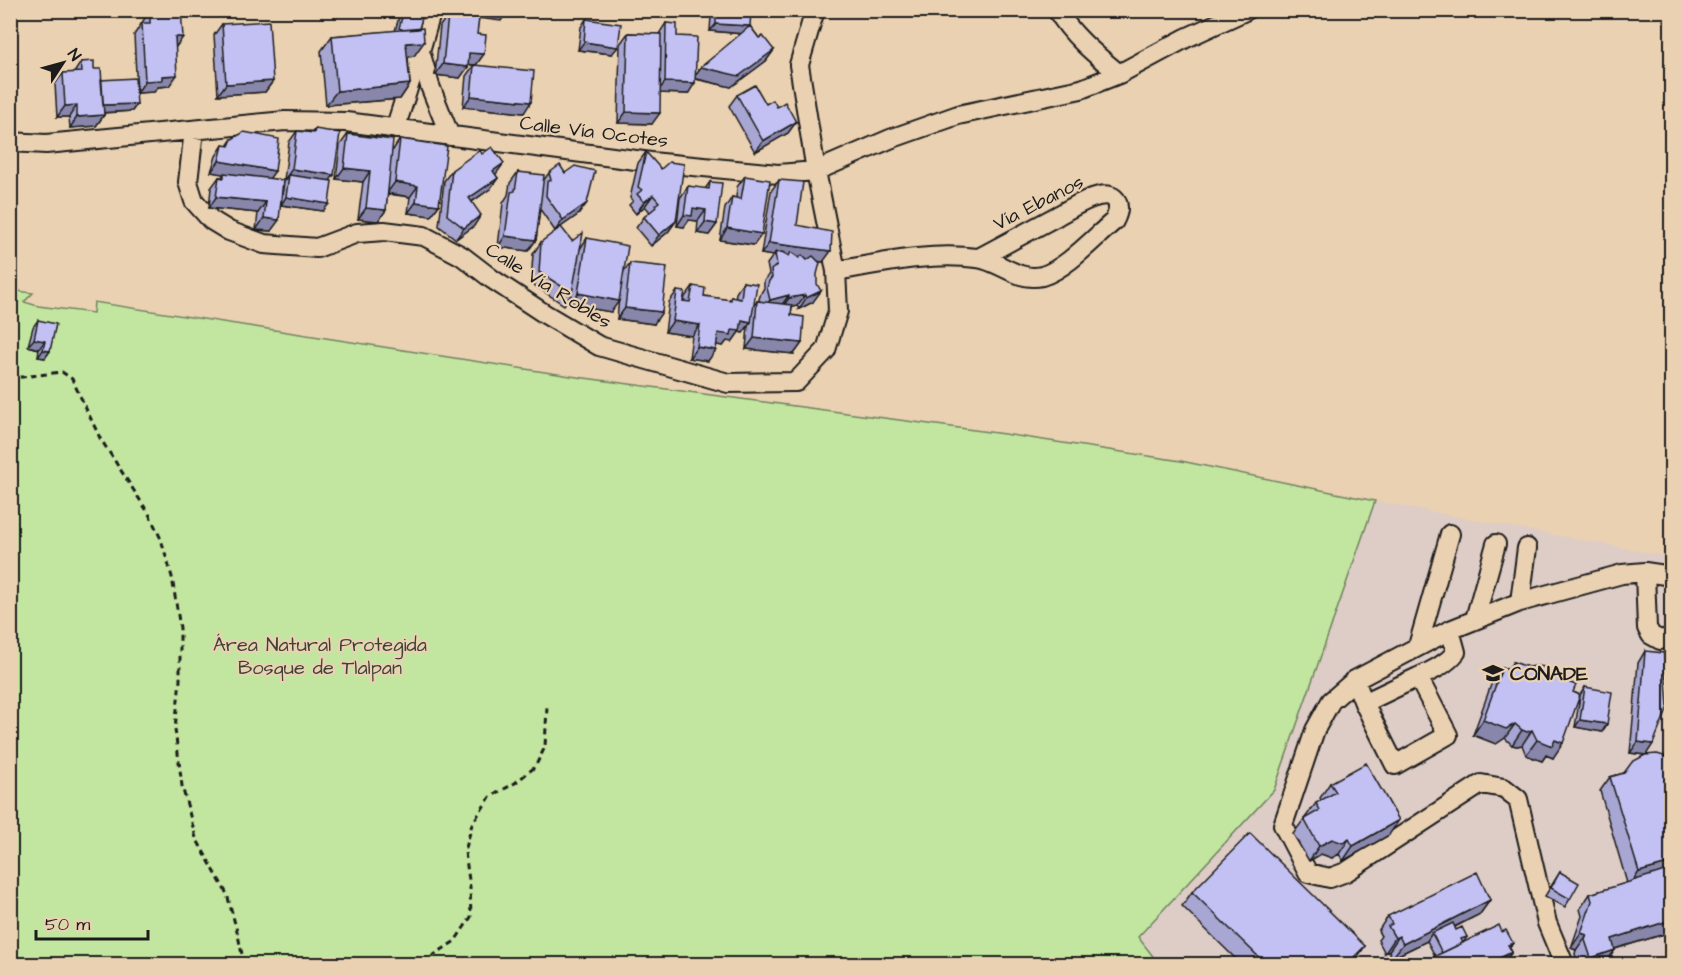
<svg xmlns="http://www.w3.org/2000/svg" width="1682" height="975" viewBox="0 0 1682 975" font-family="'Architects Daughter',sans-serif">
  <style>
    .built { fill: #deccc6 }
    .green { fill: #c2e6a0; stroke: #6f815e; stroke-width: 1.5 }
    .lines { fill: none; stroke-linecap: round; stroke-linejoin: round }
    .minor-casing { stroke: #1c1c1c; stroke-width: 22 }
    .path { stroke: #1c1c1c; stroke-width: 3; stroke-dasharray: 6 4.5; stroke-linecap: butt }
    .minor { stroke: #ead1b2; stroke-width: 18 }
    .wall { fill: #a8a6d2; stroke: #1c1c1c; stroke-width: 1.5 }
    .shaded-wall { fill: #8887ab; stroke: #1c1c1c; stroke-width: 1.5 }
    .building { fill: #c3c1f4; stroke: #1c1c1c; stroke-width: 1.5 }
    .labels { text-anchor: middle; stroke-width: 4.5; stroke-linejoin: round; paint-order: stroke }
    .street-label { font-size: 20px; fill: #1c1c1c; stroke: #ead1b2 }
    .park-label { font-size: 20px; fill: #3d4436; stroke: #ead1b2 }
    .poi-label { font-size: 20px; font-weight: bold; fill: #1c1c1c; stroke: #ead1b2; text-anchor: start }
  </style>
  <rect width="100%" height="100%" fill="#ead1b2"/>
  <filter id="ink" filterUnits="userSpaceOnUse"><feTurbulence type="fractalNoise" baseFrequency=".0167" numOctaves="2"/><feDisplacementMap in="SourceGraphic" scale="12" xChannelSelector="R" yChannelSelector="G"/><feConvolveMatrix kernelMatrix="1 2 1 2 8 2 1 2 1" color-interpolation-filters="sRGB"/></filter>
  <g filter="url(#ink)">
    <path class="built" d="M1375 501 1671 557V964H1159L1138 937 1274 790Z"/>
    <path class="green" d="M10 290 33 293 24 302 38 306 93 313 94 302 577 377 1004 434 1181 461 1375 501 1274 790 1138 937 1159 964H11Z"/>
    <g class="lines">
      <defs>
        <path id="minor" d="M432 10 420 51 430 86 450 136
          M1057 10C1072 36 1096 55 1119 74
          M395 129 420 51
          M194 130 188 182 194 201 211 220 229 231 264 244 317 248 357 233 384 231 424 236 462 256 492 279 545 314 599 346 728 383 796 382 826 350 838 311 836 271 816 171 799 65 815 10
          M10 142 46 144 285 121 346 122 651 162 778 174 816 171 890 139 958 115 1081 89 1119 74 1186 38 1247 10
          M836 271C883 263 929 252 977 258 999 260 1017 282 1042 276 1066 269 1094 238 1114 221 1122 206 1118 192 1099 196 1084 199 1070 209 1057 216 1031 230 1005 244 979 258
          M1645 572 1647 628 1651 635 1660 640 1672 637
          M1520 602 1527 548
          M1475 619 1496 544
          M1418 646 1450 534
          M1355 680 1364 703 1395 765 1448 735 1418 677C1432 671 1447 664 1456 652L1450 630
          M1364 703 1418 677
          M1564 964 1547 923 1518 799 1504 788 1481 784 1346 872 1330 878 1308 873 1283 825 1315 730 1331 701 1355 680 1450 630 1520 602 1622 574 1645 572 1672 576"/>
      </defs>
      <use href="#minor" class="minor-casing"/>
      <path class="path" d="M10 376 14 378 62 372 72 379 100 438 149 514 161 539 172 577 180 628V680L175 729 182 786 196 838 227 894 238 935 244 964
        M412 964 428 959 455 941 471 917 470 887 465 852 472 824 490 797 515 783 535 767 545 747 547 706"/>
      <use href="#minor" class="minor"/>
    </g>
    <path class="wall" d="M150 10 183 37 175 48 169 86 158 87 154 92 137 93 134 35Z
      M401 10H424L419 29 414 56 408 57 410 84 400 99 326 105 321 51 332 36 395 31Z
      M715 10H742L750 26 759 38 774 50 766 61 731 87 695 79 688 94 660 93 652 124 618 123 620 44 628 33 659 34 666 23 677 36 696 75 701 67 742 34 710 31 711 16Z
      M448 15 477 34 484 54 476 65H468L460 78 435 75 440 26Z
      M586 19 612 54 578 50 581 27Z
      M222 24 273 81 265 92 218 95 214 35Z
      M81 62 94 69 101 80 137 104 132 111 104 113V115L96 126 70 128 69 117H57L55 84 63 73H74Z
      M474 65 524 113 463 107 466 76Z
      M737 95 777 107 796 122 788 133 755 152 729 106Z
      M315 129 330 181 323 211 281 205 284 182 286 180H284L289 142 297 131 312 133Z
      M348 134 393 150 400 139 439 205 431 216 408 213 410 197 387 194 386 210 378 221 358 219 363 182 336 179 340 145Z
      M232 139 270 178 271 231 256 230 258 213 209 208 211 188 219 177H222L224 174 211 172 216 156 223 145 227 146Z
      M646 152 676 221 668 232 651 246 636 228 644 217 650 212 645 206 636 214 629 205 633 201 630 198 638 163Z
      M452 170 495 174 498 178 490 189 472 202 474 226 456 239 439 226 444 181Z
      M518 172 543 181 549 173 579 214 555 231 540 209 536 240 528 251 498 247 503 203 508 195 510 183Z
      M745 176 754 245 720 240 725 208 732 197 736 198 737 187Z
      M779 180 797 225 823 262 818 261 813 302 799 309 797 306 792 307 791 315 802 343 794 354 746 349 748 326 743 333 739 332 732 342 727 341 723 346 717 345 708 361 689 358 692 336 665 332 669 302 677 291 683 301H684L685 297 693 286 704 296 729 300 731 297 735 298 736 293 743 282 753 307 757 301 760 302 759 299 761 293 764 288V281L769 274 767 264 773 256 761 254 771 191Z
      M710 182 717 224 709 235 697 233 698 221 689 220 684 227 677 226 680 198 688 186 705 189Z
      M587 238 624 271 630 263 654 324 617 319 619 297 611 312 570 305 571 295 564 305 531 283 533 254 541 242 572 241 580 249Z
      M38 320 50 351 45 358 38 357 39 349 28 346 33 327Z
      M1645 651 1646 755 1671 758V932L1615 949 1605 964H1578L1575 954 1576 950 1571 948 1582 916 1580 909 1590 894 1627 883 1600 791 1610 777 1624 773 1644 755 1630 753 1638 663Z
      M1513 662 1559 679 1573 692 1580 695 1585 687 1607 724 1602 732 1575 727 1580 696 1553 758 1546 755 1542 761 1526 755 1522 745 1517 746 1512 745 1505 738 1496 744 1473 735 1492 682 1502 668 1507 670Z
      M1330 783 1389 835 1343 861 1339 854 1332 858 1321 854 1309 861 1293 834 1316 803 1321 800 1320 798Z
      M1560 872 1570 899 1565 907 1545 896Z
      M1192 892 1365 946 1351 964H1241L1182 906Z
      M1490 900 1480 914 1455 927 1456 930 1467 937 1463 943 1502 932 1513 943 1509 947 1512 952 1503 964H1419L1435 956 1427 941 1392 958 1389 951 1385 953 1378 940 1381 936 1378 931 1388 916Z"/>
    <path class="shaded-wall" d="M458 10H508L501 21 454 15Z
      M716 24 750 26 745 34 710 31Z
      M175 37H183L175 48Z
      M424 42 414 56 396 58 406 43Z
      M584 42 618 47 612 54 578 50Z
      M774 50 766 61 731 87 693 78 701 67Z
      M469 53 484 54 476 65 461 64Z
      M443 64 468 67 460 78 435 75Z
      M177 75 169 86 158 87 154 92 137 93 145 81 162 76Z
      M273 81 265 92 218 95 226 84Z
      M665 82 695 83 688 94 657 93Z
      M410 84 400 99 326 105 337 91Z
      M471 96 531 102 524 113 463 107Z
      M137 104 132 111 97 113 102 105Z
      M77 105 69 117H57L65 106Z
      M626 112 660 113 652 124 618 123Z
      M104 115 96 126 70 128 77 117Z
      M796 122 788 133 755 152 763 141Z
      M219 161 275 171 267 182 211 172Z
      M504 163 496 174 485 182 493 171Z
      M344 168 370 171 363 182 336 179Z
      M292 169 334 175 326 186 289 175 286 180H284Z
      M498 178 490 189 461 209 469 198Z
      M395 182 418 186 410 197 387 193Z
      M653 195 645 206 636 214 644 202Z
      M216 197 266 202 258 213 209 208Z
      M286 197 329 204 323 211 281 205Z
      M416 202 439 205 431 216 408 213Z
      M587 203 579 214 555 231 563 220Z
      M366 208 386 210 378 221 358 219Z
      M693 208 706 210 698 221 689 220 684 227 677 226 684 215Z
      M481 215 474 226 456 239 464 228Z
      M264 218 279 220 271 231 256 230Z
      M676 221 668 232 651 246 659 235Z
      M705 222 717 224 709 235 697 233Z
      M727 228 762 234 754 245 720 240Z
      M505 236 536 240 528 251 498 247Z
      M769 243 831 251 823 262 775 256V253L773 256 761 254Z
      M821 291 813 302 799 309 806 298Z
      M578 293 619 301 611 312 570 305Z
      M789 295 781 306 763 311 770 300Z
      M805 295 797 306 781 309 789 298Z
      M625 308 662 312 654 324 617 319Z
      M742 320 751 322 743 333 739 332 732 342 727 341 723 346 710 344 718 333 732 330Z
      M673 321 700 325 692 336 665 332Z
      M754 338 802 343 794 354 746 349Z
      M34 339 45 341 39 349 28 346Z
      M697 347 716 350 708 361 689 358Z
      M43 350 50 351 45 358 38 357Z
      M1483 720 1515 724 1505 738 1496 744 1473 735Z
      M1580 720 1607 724 1602 732 1575 727Z
      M1522 730H1532L1522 745 1517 746 1512 745Z
      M1537 740H1555L1563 743 1553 758 1546 755 1542 761 1526 755Z
      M1638 742 1653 744 1646 755 1630 753Z
      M1399 820 1389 835 1343 861 1353 846Z
      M1332 839H1349L1339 854 1332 858 1321 854 1309 861 1319 846Z
      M1671 863V874L1629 887 1639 872Z
      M1490 900 1480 914 1434 937 1432 933 1427 941 1392 958 1403 944Z
      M1671 920V932L1601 953 1612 939Z
      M1581 933 1587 935 1576 950 1571 948Z
      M1399 936 1389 951 1385 953 1395 938Z
      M1513 943 1503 957 1512 952 1503 964H1487L1508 945Z
      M1365 946 1355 961 1351 964H1347Z
      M1615 950 1605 964H1586L1591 958Z"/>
    <path class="building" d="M150 10H181L183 37H175L177 75 162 76V80L145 81 142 23H150Z
      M404 10H424L419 29 404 30 399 28Z
      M716 10 751 11 750 26 716 24Z
      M448 15 479 18 477 34 486 35 484 54 469 53 468 67 443 64Z
      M586 19 621 24 618 47 584 42Z
      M269 21 273 81 226 84 222 24Z
      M666 23 677 24V36L697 37 695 83 665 82Z
      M750 26 759 38 763 36 774 50 739 76 701 67Z
      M423 28 424 42 406 43 410 84 337 91 332 36Z
      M628 33 661 34 660 113 626 112Z
      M94 61V69H101L104 115 77 117V105L65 106 63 73 82 72 81 62Z
      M474 65 534 71 531 102 471 96Z
      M135 78 137 104 103 105 101 80Z
      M755 85 766 104 773 100 777 107 785 102 796 122 763 141 737 95Z
      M315 129 340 133 334 175 292 169 297 131 314 133Z
      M244 132 279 139 275 171 219 161 223 145 229 146 232 139Z
      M348 134 393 140 386 210 366 208 370 171 344 168Z
      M400 139 447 146 439 205 416 202 418 186 395 182Z
      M492 147 504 163 493 171 498 178 469 198 481 215 464 228 447 215 452 170 480 150 482 154Z
      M646 152 661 169 669 162 684 164 676 221 659 235 644 217 656 207 655 205 659 202 653 195 644 202 637 194 642 190 638 187Z
      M560 165 565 173 575 166 595 171 587 203 563 220 546 196 547 182 551 180 549 173Z
      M518 172 544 175 536 240 505 236 511 192 515 191Z
      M224 173 283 180 279 220 264 218 266 202 216 197 219 177 224 178Z
      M289 175 332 181 329 204 286 197Z
      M745 176 770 180 762 234 727 228 732 197 741 199Z
      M779 180 803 182 797 225 832 232 831 251 769 243Z
      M710 182 722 183 717 224 705 222 706 210 693 208 692 216 684 215 688 186 709 189Z
      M561 227 572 241 583 233 572 293 539 272 541 242Z
      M587 238 628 246 619 301 578 293Z
      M782 252 789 256 791 252 799 258 802 255 807 260 813 256 820 263 817 274V284L821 291 806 298 805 295 789 298V295L770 300 767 288 769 281 772 277 771 270 777 265 775 253Z
      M630 263 667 267 662 312 625 308Z
      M743 282 757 284 751 322 742 320 740 331 732 330 731 335 718 333 716 350 697 347 700 325 673 321 677 291 685 292 683 301 690 302 693 286 705 288 704 296 731 300V297L741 299Z
      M757 301 792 305 791 315 804 317 802 343 754 338Z
      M38 320 56 324 50 351 43 350 45 341 34 339Z
      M1645 651 1664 653 1668 707 1653 744 1638 742Z
      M1513 662 1528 667 1537 666 1546 667 1554 672 1559 679 1576 685 1573 692 1580 695 1563 743 1555 740 1552 746 1537 740 1532 730 1527 732 1522 730 1515 724 1506 729 1483 720 1502 668 1510 670Z
      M1585 687 1612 692 1607 724 1580 720Z
      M1657 754 1671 758V863L1639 872 1610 777 1624 773 1632 762 1645 755Z
      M1366 763 1399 820 1353 846 1349 839 1343 843 1332 839 1319 846 1304 819 1320 810 1316 803 1336 792 1330 783Z
      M1250 833 1365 946 1347 964H1266L1192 892Z
      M1671 869V920L1612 939 1615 950 1591 958 1585 940 1587 935 1581 933 1592 901 1590 894Z
      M1477 872 1490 900 1403 944 1399 936 1395 938 1388 926 1392 924 1388 916Z
      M1560 872 1579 883 1570 899 1551 888Z
      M1453 923 1456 930 1462 927 1467 937 1461 939 1463 943 1442 953 1432 933Z
      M1499 925 1502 932 1506 930 1513 943 1508 945 1512 952 1487 964H1419Z"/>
  </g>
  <defs>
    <symbol id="school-bare" viewBox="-9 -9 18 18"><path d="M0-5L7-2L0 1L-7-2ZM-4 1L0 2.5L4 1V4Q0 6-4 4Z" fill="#1c1c1c" stroke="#ead1b2" stroke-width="2.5" paint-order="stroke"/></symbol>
  </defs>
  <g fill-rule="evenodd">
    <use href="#school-bare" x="1478" y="658" width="30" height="30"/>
  </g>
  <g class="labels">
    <g class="street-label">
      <text transform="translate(594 131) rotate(7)" y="7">Calle Vía Ocotes</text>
      <text transform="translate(1038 202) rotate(-27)" y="7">Vía Ebanos</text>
      <text transform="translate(549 285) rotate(32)" y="7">Calle Vía Robles</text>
    </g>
    <g class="park-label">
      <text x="320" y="651">Área Natural Protegida<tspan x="320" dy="23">Bosque de Tlalpan</tspan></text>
    </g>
    <g class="poi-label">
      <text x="1510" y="680">CONADE</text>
    </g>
  </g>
  <rect width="1682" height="975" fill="none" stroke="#ead1b2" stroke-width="36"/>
  <rect x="18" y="18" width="1646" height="939" fill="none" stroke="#1c1c1c" stroke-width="2" filter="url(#ink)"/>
  <g transform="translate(63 63) rotate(54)" stroke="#ead1b2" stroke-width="4.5" paint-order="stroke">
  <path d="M0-4.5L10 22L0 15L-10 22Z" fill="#1c1c1c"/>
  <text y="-9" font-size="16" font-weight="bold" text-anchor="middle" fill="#1c1c1c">N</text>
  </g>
  <path d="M36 930v9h112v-9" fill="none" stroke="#1c1c1c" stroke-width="3"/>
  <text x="45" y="930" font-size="18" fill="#1c1c1c" stroke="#ead1b2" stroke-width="4.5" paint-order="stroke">50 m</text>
</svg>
